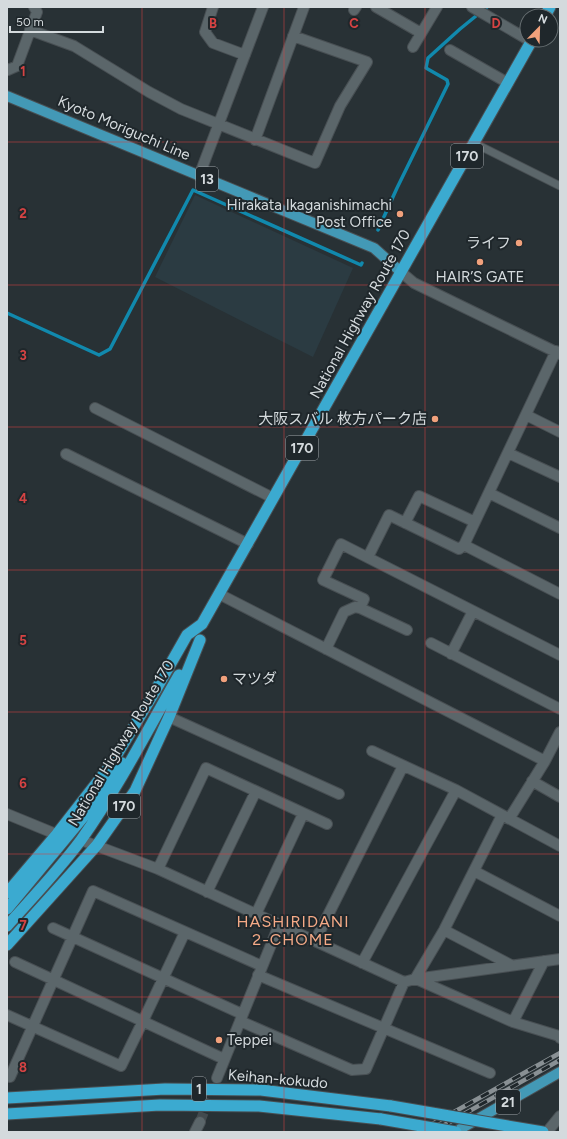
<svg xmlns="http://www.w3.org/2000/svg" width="567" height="1139" viewBox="0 0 567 1139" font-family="Figtree,'Noto Sans JP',sans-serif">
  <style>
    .built { fill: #2b3b42 }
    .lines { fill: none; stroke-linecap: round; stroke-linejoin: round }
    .stream { stroke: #1189ad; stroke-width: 3.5 }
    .minor-tunnel { stroke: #424a4e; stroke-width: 10; stroke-dasharray: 10 5; stroke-linecap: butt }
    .service-casing { stroke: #484f53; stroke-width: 9 }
    .minor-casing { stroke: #484f53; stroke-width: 12 }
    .tertiary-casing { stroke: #484f53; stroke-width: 12 }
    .primary-casing { stroke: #484f53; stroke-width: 12 }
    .trunk-casing { stroke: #484f53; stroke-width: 13 }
    .service { stroke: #5b666a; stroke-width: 7 }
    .minor { stroke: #5b666a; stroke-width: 10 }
    .tertiary { stroke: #5b666a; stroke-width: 10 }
    .primary { stroke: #4399b6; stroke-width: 10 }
    .trunk { stroke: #3baad0; stroke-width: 11 }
    .rail-casing { stroke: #899094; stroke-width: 4.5 }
    .rail { stroke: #1f272b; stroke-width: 3; stroke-dasharray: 9; stroke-linecap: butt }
    .trunk-bridge-casing { stroke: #484f53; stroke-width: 13; stroke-linecap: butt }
    .trunk-bridge { stroke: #3baad0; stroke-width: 11 }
    .grid { fill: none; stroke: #d64343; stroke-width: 1; stroke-opacity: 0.55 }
    .poi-dot { fill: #f1a17c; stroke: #1f272b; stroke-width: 1.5 }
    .labels { text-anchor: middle; stroke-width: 4; stroke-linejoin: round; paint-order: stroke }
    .shield { fill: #1f272b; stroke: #9ea4a8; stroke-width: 1 }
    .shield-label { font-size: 14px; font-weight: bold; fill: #d4dadd }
    .street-label { font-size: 15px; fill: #d4dadd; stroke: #1f272b }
    .poi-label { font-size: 15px; fill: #d4dadd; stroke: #1f272b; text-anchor: end }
    .neighbourhood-label { font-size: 16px; letter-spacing: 1px; fill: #f5aa87; stroke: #1f272b }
    .grid-label { font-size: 13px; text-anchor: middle; font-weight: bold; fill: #d64343; stroke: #1f272b; stroke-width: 4; stroke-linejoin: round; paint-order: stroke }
  </style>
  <rect width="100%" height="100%" fill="#283135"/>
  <path class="built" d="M195 195 353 268 313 357 155 277Z"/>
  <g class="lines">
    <path class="stream" d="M378 230 397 188 448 84 447 80 426 68 428 58 460 29 487 7
      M7 313 99 355 110 349 193 190 361 265 362 263"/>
    <path class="minor-tunnel" d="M200 1122 217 1078"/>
    <defs>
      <path id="service" d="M474 143 560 186"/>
      <path id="minor" d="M213 7 205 32 213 43 245 55
        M376 7 421 33
        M472 7 527 39
        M354 10 356 7
        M30 30 74 46 149 92 181 109 315 163 340 106 367 62 293 36
        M413 47 437 7
        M450 50 508 83
        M7 69 8 70 17 66 37 12 34 7
        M255 140 304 7
        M199 176 263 7
        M401 272 414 283 560 354
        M95 408 273 498
        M526 415 560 432
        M508 453 560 477
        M66 454 248 544
        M489 493 560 528
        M405 523 419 496 475 522
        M464 545 560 594
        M368 557 389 515 459 549 464 545 556 351
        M219 594 545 761
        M360 608 364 599 323 580 341 544 560 655
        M431 643 560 709
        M326 649 344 612 355 607 360 608 407 630
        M451 654 473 611
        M169 717 339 794
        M372 751 456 790 560 846
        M532 781 560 797
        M509 819 545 761 560 732
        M81 840 158 869 404 982 415 979 560 959
        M158 869 206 768 327 824
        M474 871 560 916
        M207 892 256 791
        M256 914 303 814
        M53 928 242 1014
        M444 930 511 965
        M315 941 403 766
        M15 962 224 1059
        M362 963 456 790
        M258 975 490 1073
        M415 979 444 930 502 815
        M416 979 513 1022 559 1036 560 1038
        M7 1015 121 1066 143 1021 185 932
        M240 1021 352 1070 366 1069 404 982
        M513 1022 544 961
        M10 1077 93 891 262 966
        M217 1078 279 925
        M195 1132 200 1122
        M547 1132 560 1116"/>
      <path id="tertiary" d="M7 814 63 837"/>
      <path id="primary" d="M7 96 374 248 401 272
        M455 1132 560 1072"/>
      <path id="trunk" d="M545 16 550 7
        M7 893 57 834 110 766 154 693 187 635 202 624 532 40
        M7 909 85 815 122 763
        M7 926C32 898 58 871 81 840 118 788 147 731 179 675
        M7 945 97 845 135 791 169 717 200 640
        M7 1098 165 1089 261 1090 391 1106
        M7 1114 160 1105 259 1106 381 1119"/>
    </defs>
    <use href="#service" class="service-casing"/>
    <use href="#minor" class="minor-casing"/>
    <use href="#tertiary" class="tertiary-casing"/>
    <use href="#primary" class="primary-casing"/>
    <use href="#trunk" class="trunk-casing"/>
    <use href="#service" class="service"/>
    <use href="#minor" class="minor"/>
    <use href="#tertiary" class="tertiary"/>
    <use href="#primary" class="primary"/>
    <use href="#trunk" class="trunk"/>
    <defs>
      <path id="rail" d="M418 1132 560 1053
        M432 1132 560 1060"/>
    </defs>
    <use href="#rail" class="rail-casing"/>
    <use href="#rail" class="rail"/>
    <defs>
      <path id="trunk-bridge" d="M391 1106 543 1132
        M381 1119 456 1132"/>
    </defs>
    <use href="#trunk-bridge" class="trunk-bridge-casing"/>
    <use href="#trunk-bridge" class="trunk-bridge"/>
  </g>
  <path class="grid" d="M142 7V1132M284 7V1132M425 7V1132M7 142H560M7 285H560M7 427H560M7 570H560M7 712H560M7 854H560M7 997H560"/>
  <g class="poi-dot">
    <circle cx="400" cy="214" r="4"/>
    <circle cx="519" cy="243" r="4"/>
    <circle cx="480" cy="262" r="4"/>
    <circle cx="435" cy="419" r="4"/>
    <circle cx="224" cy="679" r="4"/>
    <circle cx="219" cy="1040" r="4"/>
  </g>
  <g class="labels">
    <g class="shield">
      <rect x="451" y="144" width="32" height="24" rx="3"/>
      <rect x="196" y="167" width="22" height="24" rx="3"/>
      <rect x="286" y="436" width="32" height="24" rx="3"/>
      <rect x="108" y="794" width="32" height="24" rx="3"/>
      <rect x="192" y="1077" width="14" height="24" rx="3"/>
      <rect x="496" y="1090" width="24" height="24" rx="3"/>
    </g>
    <g class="shield-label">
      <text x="467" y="161">170</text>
      <text x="207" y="184">13</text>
      <text x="302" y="453">170</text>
      <text x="124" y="811">170</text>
      <text x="199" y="1094">1</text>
      <text x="508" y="1107">21</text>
    </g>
    <g class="street-label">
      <text transform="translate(124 128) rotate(23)" y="5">Kyoto Moriguchi Line</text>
      <text transform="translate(360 314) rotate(-61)" y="5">National Highway Route 170</text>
      <text transform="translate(121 743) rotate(-59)" y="5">National Highway Route 170</text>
      <text transform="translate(278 1079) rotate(5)" y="5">Keihan-kokudo</text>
    </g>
    <g class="poi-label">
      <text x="392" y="210">Hirakata Ikaganishimachi<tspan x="392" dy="17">Post Office</tspan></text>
      <text x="511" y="248">ライフ</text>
      <text x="480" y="282" text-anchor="middle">HAIR’S GATE</text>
      <text x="427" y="424">大阪スバル 枚方パーク店</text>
      <text x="232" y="684" text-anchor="start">マツダ</text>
      <text x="227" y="1045" text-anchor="start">Teppei</text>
    </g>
    <g class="neighbourhood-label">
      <text x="293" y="927">HASHIRIDANI<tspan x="293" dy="18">2-CHOME</tspan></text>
    </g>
  </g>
  <g class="grid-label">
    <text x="213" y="28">B</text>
    <text x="354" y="28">C</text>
    <text x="496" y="28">D</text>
    <text x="23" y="76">1</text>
    <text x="23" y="218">2</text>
    <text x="23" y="360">3</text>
    <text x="23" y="503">4</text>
    <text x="23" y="645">5</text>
    <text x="23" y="788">6</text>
    <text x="23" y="930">7</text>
    <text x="23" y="1072">8</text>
  </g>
  <rect width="567" height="1139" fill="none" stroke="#d4dadd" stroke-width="16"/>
  <g transform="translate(539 28) rotate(23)"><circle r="19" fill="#1f272b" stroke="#676f72"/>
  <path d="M0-3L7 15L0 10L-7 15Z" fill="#f1a17c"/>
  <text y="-6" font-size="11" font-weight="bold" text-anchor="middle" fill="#d4dadd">N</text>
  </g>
  <path d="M10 26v6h93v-6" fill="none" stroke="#d4dadd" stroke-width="2"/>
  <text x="16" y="26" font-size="12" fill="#d4dadd" stroke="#1f272b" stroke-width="3" paint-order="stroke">50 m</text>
</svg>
